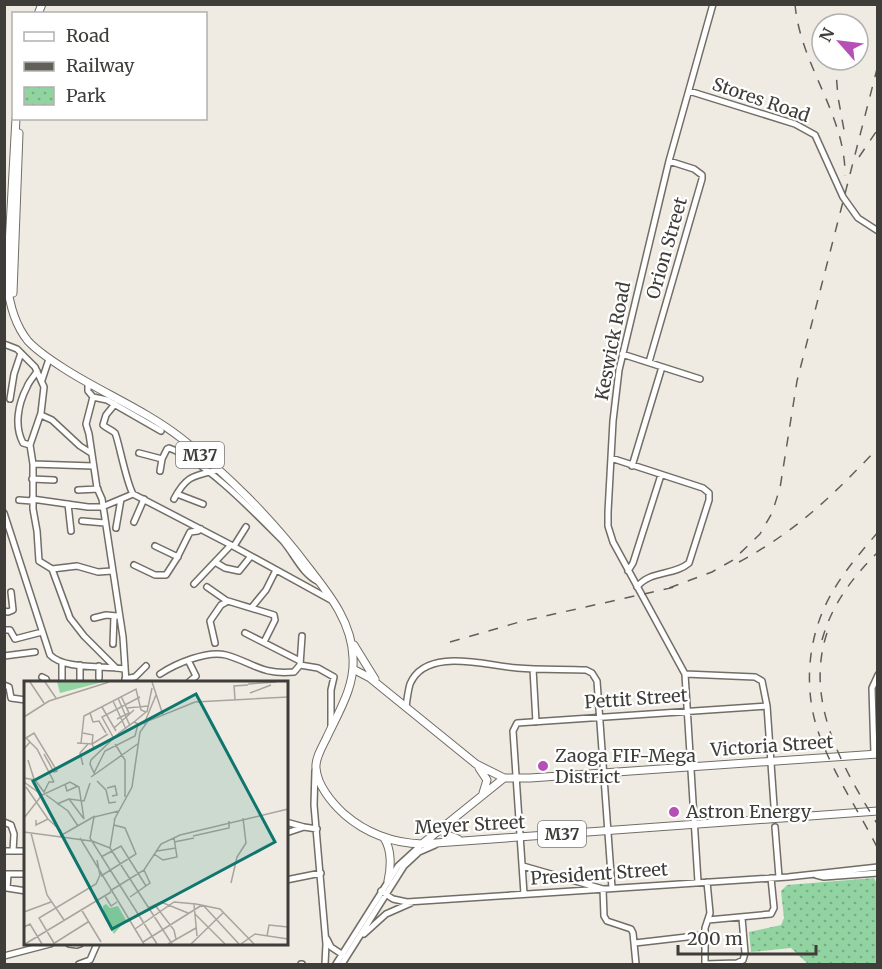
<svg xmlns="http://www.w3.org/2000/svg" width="882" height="969" viewBox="0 0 882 969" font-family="Merriweather,serif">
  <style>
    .park { fill: url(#park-dots) }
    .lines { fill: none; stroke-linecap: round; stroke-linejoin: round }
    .minor-casing { stroke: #726e66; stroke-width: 8 }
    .major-casing { stroke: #726e66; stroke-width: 9 }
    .minor { stroke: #fff; stroke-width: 5 }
    .major { stroke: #fff; stroke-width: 7 }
    .rail { stroke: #605f5a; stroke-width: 1.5; stroke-dasharray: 10 10; stroke-linecap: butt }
    .poi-dot { fill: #b551b6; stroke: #fff; stroke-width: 2 }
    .labels { text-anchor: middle; stroke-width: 4.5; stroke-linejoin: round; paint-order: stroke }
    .shield { fill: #fff; stroke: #787774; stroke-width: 1.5 }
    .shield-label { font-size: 16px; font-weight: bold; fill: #3e3d39 }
    .street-label { font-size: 18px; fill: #3e3d39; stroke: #fff }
    .poi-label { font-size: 18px; fill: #3e3d39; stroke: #fff; text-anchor: start }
    .inset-road { fill: none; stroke: #a8a59e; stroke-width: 1.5 }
    .view { fill: #0f766e; fill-opacity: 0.15; stroke: #0f766e; stroke-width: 3 }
    .inset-edge { fill: none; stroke: #3e3d39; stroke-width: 3 }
  </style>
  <defs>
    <pattern id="park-dots" width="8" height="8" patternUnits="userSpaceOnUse" patternTransform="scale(1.5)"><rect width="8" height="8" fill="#91d4a1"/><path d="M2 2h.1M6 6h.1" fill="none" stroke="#78ad84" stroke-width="1.8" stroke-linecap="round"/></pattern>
  </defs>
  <rect width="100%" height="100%" fill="#efebe2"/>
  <path class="park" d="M874 878 878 886 877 964H808L791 948 751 952 749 932 781 925 784 918 781 891 787 885Z"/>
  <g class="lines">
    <defs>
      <path id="minor" d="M689 91 795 124 815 135 843 197 858 218 878 231
        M4 344 17 349 35 367 44 387 41 413 30 445 33 464V509L37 531 39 561 52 569 77 566 98 572 112 571
        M622 354 700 379
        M649 362 702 179V175L694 169 669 161
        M42 380 49 359
        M88 383V391L93 397 86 424 89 434 97 488 102 499 123 637 126 682
        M93 397 107 400 161 431
        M10 399 14 374 21 353
        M115 404 106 415 103 425C106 428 112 430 115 433 118 438 126 482 133 494
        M41 415 52 420 80 446 91 453
        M30 445 23 443C14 426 18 404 27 387 29 381 34 377 37 371
        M139 453 162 459
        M611 458 703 488 709 493V500L689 563C674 576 650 570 637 587
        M33 464 93 466
        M632 466 662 367
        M160 471 162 459 167 449 169 448C206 461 255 513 283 541 295 555 302 574 319 582
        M32 479 54 480
        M78 490 98 489
        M177 494 203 504
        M32 499 88 507H102L133 494 231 545 331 600
        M174 499C186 476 193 476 217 470
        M19 500 32 501
        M68 504 71 531
        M4 513 50 655C65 670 103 665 124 669
        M82 521 105 523
        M134 522 144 499
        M116 528 121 499
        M155 546 178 557
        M234 546 246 527
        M215 562 225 568 239 571 251 556
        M134 565 155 575H166L177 558 190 532 198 531 201 529
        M52 569 70 618 84 636 116 668
        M628 571 633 563 661 475
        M194 584 231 545
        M207 587 227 601
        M252 607 266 590 276 570
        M4 611 8 612 13 610 11 592
        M94 618 106 615 117 616
        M4 630H10L15 639 42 632
        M245 633 300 661
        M215 643 210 621 221 605 228 601 274 615 275 620 264 642
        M113 644 114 616
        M4 656 35 652
        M188 660 196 676 189 682
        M62 663V682
        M300 665 318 668 334 677 331 690V727
        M533 669 536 722
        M160 674C175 664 207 650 226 655 254 663 261 675 294 672L300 665 302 636
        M685 674 755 677 762 681 767 706 774 806
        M42 677 46 679 47 682
        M99 678V666
        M125 679 135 677 146 666
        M80 682V665
        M4 685 9 687 11 698 26 700
        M406 707C407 699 408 691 410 684 426 646 487 666 517 668 540 670 563 669 586 670L592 673 597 681 612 888
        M874 754 872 688 878 675
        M315 771 314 805 326 944 325 964
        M4 822 11 825 14 834 13 851H4
        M286 822 304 827
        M775 827 779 877
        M286 833 304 827 317 829
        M13 851H26
        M523 866 603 889 604 916 607 921 631 929 633 933 636 964
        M6 874H26
        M8 874 7 888 26 891
        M816 875 824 877 878 873
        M286 880 321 873
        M698 882 685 674 613 542 608 526V512L613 421 619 370 669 161 713 4
        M381 891 393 899 407 902 788 877 878 867
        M524 894 513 731 517 723 767 706
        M708 920 771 914 774 908 771 878
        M364 934 386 914 411 903
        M327 939 331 947 343 955
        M635 943 704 935
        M69 944 77 945 80 944
        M4 956 50 944
        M79 964 90 960 97 944
        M301 964H302
        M336 964 398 866 422 844
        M342 964 404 866 419 852 435 845
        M705 964V928L710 913 707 882
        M705 964 737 963 743 960 745 953 742 918"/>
      <path id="major" d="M38 14 42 4
        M16 118 7 282C9 302 15 325 28 341 39 353 54 362 68 371 105 394 146 411 181 438 226 473 273 520 308 567 329 594 352 622 353 658 355 687 338 713 326 739 322 747 315 759 316 768 317 785 332 803 344 814 367 834 392 843 422 844L878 811
        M13 293 19 133
        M354 645 375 679
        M353 669 370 678 476 764 504 778H530L878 754
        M479 768 487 780 483 793
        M442 828 445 834 458 839
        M384 838C392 850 391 868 388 881
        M422 844 504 778"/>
    </defs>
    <use href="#minor" class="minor-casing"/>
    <use href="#major" class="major-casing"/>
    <use href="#minor" class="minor"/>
    <use href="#major" class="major"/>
    <path class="rail" d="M795 4C800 65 846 115 845 176
      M832 24 835 4
      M835 60 838 97 844 130
      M859 157 878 129
      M878 532C862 551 845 570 833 591 806 636 802 694 822 742 837 780 860 813 878 849
      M739 562C798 530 832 496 878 448
      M669 588 712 572 733 560 760 534 772 513 780 488 797 381 878 65
      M827 633C804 702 843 768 878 825
      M822 640C832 604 852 578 878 552
      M450 642 523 621 675 587"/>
  </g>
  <g class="poi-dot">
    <circle cx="543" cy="766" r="6"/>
    <circle cx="674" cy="812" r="6"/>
  </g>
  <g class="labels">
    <g class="shield">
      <rect x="176" y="442" width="48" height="26" rx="4.5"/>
      <rect x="538" y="821" width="48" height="26" rx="4.5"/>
    </g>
    <g class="shield-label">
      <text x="200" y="461">M37</text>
      <text x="562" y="840">M37</text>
    </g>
    <g class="street-label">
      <text transform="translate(761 100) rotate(19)" y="6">Stores Road</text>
      <text transform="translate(667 248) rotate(-74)" y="6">Orion Street</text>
      <text transform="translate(613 341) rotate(-79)" y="6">Keswick Road</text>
      <text transform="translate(636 699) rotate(-4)" y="6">Pettit Street</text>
      <text transform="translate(772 746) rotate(-4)" y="6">Victoria Street</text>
      <text transform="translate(470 825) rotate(-3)" y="6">Meyer Street</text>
      <text transform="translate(599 874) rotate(-4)" y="6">President Street</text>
    </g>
    <g class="poi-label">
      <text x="555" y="762">Zaoga FIF-Mega<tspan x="555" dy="21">District</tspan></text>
      <text x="686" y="818">Astron Energy</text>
    </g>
  </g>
  <g transform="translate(24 681)">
    <rect width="264" height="264" fill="#efebe2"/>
    <path d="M33 1H79L36 12Z" fill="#91d4a1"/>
    <path d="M82 223 86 227 94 225 102 239 90 253 81 238 79 225Z" fill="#91d4a1"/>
    <path class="inset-road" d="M6 1 20 22M21 1 32 17M128 1 139 34M224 3 252 1M226 12 247 4M94 17 106 45M211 18 210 5 224 4M89 20 102 48M78 26 92 50M103 27 124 25M123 31 128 7M66 32 69 41 75 40 82 52M0 36 25 20 85 1M93 38 105 32 97 15M120 43 132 14M90 47 110 29M89 56 78 36 116 16M6 61 2 57 10 52 33 90 30 91 20 73M53 62 68 63 69 54 59 52M57 62 60 35 112 8 117 29 122 31 110 41M91 63 101 79V116M0 68 6 61 13 68 30 101M66 69 70 67 68 63 84 53M4 79 10 98M59 84 56 72 64 63M70 92 81 70 111 55 114 43 110 41 95 52 67 79 66 83 71 94M67 96 115 62M0 97 11 99 20 111 25 101H30M73 100 82 109 85 122 92 121M0 101 18 114M41 103 43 110 54 105M2 106 24 138 37 150M83 107 91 105 93 114 88 115M22 114 44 130 54 145M45 118 60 120 66 102M33 123 45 118 60 138M95 130 70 136 66 157 133 263M0 137 18 114 46 101 55 106 60 138M91 137 86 167 148 263M12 139V144L24 138M90 139 108 106 116 51 124 40 171 21 264 16M0 151 67 160M7 152 23 214 40 239M36 155 71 135M169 155 205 147V140M56 157 120 263M68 160 86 167M150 161 170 157M133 170 152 167M130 173 139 179 153 176 150 157M77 176 97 165 122 205M77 195 112 173 101 147 90 144M207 202 213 176 222 162 219 137M86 210 120 189 137 163 156 154 264 128M81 215 87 225 93 221M106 216 126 202 120 189M170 223 173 255M131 224 150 249 152 258M179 224 215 263M124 227 137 221 164 232M57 228 77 261M0 231 27 221M171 233 201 263M0 246 6 243 18 263M111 248 150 221 172 223 196 228 230 263M243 255 245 244 264 246M119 261 178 224M30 262 15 237 72 203 76 194 73 179M1 263 87 211M29 263 64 241M144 263 172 247M167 263 200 231M217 263 231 253 264 258"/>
    <path class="view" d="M172 13 251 161 88 248 9 100Z"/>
    <rect width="264" height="264" class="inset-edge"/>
  </g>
  <rect width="882" height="969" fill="none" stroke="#3e3d39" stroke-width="12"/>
  <rect x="12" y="12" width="195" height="108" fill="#ffffff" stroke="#b2b1b0" stroke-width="1.5"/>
  <rect x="24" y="32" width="30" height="9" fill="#ffffff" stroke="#b2b1b0" stroke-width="1.5"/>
  <text x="66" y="42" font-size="18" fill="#3e3d39">Road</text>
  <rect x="24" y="62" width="30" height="9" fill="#605f5a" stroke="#b2b1b0" stroke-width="1.5"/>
  <text x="66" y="72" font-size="18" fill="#3e3d39">Railway</text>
  <rect x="24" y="87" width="30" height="18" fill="url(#park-dots)" stroke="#b2b1b0" stroke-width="1.5"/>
  <text x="66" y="102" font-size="18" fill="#3e3d39">Park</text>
  <g transform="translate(840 42) rotate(298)"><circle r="28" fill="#ffffff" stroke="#b2b1b0" stroke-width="1.5"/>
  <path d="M0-4.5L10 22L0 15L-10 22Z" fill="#b551b6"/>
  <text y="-9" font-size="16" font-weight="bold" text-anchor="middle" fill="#3e3d39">N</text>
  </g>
  <path d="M678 945v9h138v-9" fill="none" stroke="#3e3d39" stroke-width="3"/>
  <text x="687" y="945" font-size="18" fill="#3e3d39" stroke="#ffffff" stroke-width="4.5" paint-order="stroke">200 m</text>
</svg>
